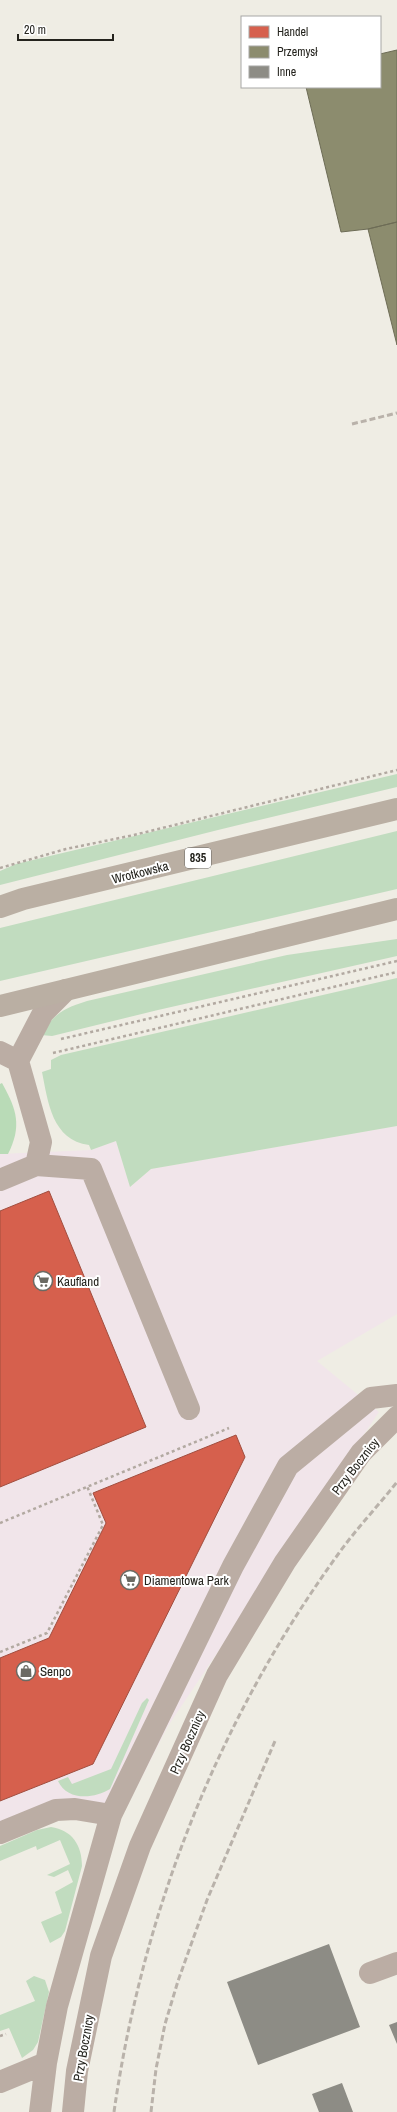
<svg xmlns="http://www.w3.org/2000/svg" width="397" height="2112" viewBox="0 0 397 2112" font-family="'Archivo Narrow',sans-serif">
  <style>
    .commercial { fill: #f1e5ea }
    .green { fill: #c1dcbf }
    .forest { fill: #b9dbb7 }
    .shops { fill: #d6604d; stroke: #a14e3f }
    .industry { fill: #8c8c6e; stroke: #6d6c56 }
    .building { fill: #8d8c85 }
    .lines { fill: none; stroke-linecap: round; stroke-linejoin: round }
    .path { stroke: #b2a9a1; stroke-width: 2.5; stroke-dasharray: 3 3; stroke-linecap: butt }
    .minor { stroke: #bbada4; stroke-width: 22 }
    .major { stroke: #baafa3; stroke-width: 22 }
    .rail { stroke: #b9b2aa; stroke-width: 3; stroke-dasharray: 6 3; stroke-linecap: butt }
    .labels { text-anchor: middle; stroke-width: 4; stroke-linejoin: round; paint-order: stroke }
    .shield { fill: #fff; stroke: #666561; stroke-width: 1 }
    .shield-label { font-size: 12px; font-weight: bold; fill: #24231d }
    .street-label { font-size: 13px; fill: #24231d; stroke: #fff }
    .poi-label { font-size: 13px; fill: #24231d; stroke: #fff; text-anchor: start }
  </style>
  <rect width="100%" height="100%" fill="#efede4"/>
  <path class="commercial" d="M397 1126V1314L317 1361 379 1412 168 1726 116 1828 79 1819 57 1820 0 1842V1154L91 1150 116 1141 130 1187 151 1169Z"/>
  <path class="green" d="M397 774V787L218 830 0 885V871L16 864Z
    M397 831V889L0 981V928Z
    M397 939V956L158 1010 52 1036 41 1035C55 1013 62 1009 87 1001L287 955Z
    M397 978V1126L151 1169 130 1187 116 1141 91 1150 89 1145C52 1140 48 1102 42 1072L51 1069V1060L61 1055Z
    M147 1698 149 1700 110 1789C94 1799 67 1801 58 1781L68 1777 72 1784 111 1769 142 1703Z
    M51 1827C72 1830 82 1845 82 1866L65 1931 61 1937 50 1943 41 1922 62 1913 55 1892 73 1882 68 1870 54 1877 47 1875 70 1864 60 1840 37 1850 36 1846 0 1861V1846L37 1830Z
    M34 1976 45 1980 49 1992 38 2042 33 2050 22 2058 9 2028 0 2031V2015L35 2001 26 1981Z"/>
  <path class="forest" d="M2 1083C17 1110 22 1126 8 1154H0V1084Z"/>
  <path class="shops" d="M49 1191 146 1427 0 1487V1211Z
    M236 1435 245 1457 93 1764 0 1801V1658L49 1638 106 1523 93 1493Z"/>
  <path class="industry" d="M397 50V222L368 229 341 232 306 87H380V54Z
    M397 222V345L368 229Z"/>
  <path class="building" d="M329 1944 360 2027 258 2065 227 1982Z
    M397 2022V2044L389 2025Z
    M342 2083 353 2112H319L312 2094Z"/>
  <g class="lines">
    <path class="path" d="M0 868 66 849 134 835 397 770
      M61 1039 397 961
      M53 1053 397 972
      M0 1523 229 1428
      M0 1652 47 1633 103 1525 87 1486
      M0 2036 6 2034"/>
    <path class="minor" d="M0 1052 18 1061
      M36 1165 91 1169 189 1409
      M0 1180 36 1165 41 1142 18 1061 43 1013 66 990
      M0 1833 56 1810 75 1809 111 1815
      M370 1973 397 1963
      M0 2082 46 2063
      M40 2112 46 2063 57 2006 111 1815 233 1566 288 1466 371 1398 397 1395
      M73 2112 77 2071 101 1956 140 1846 217 1675 285 1562 361 1453 397 1417"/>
    <path class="major" d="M0 907 23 899 397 809
      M0 1006 397 909"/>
    <path class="rail" d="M352 424 397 413
      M114 2112C143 1910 219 1718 339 1553 357 1528 378 1506 397 1482
      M151 2112 156 2069 165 2024 178 1981 207 1900 275 1741"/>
  </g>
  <defs>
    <symbol id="supermarket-ring" viewBox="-11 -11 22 22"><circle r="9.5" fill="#fff" stroke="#6b6a63" stroke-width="1.5"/><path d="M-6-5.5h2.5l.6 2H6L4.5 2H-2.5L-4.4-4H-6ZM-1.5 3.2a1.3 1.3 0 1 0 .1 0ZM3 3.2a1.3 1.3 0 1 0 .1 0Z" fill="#6b6a63"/></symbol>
    <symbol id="shop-ring" viewBox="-11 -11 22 22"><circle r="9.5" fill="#fff" stroke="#6b6a63" stroke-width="1.5"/><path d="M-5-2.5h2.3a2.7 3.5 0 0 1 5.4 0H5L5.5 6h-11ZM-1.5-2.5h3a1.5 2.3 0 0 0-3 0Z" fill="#6b6a63"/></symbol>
  </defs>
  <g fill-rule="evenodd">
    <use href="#supermarket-ring" x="32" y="1270" width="22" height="22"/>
    <use href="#supermarket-ring" x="119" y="1569" width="22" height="22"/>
    <use href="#shop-ring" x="15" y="1660" width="22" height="22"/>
  </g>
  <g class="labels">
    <rect class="shield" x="185" y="848" width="26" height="20" rx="3"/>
    <g class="shield-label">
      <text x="198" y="862">835</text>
    </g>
    <g class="street-label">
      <text transform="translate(140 872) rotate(-14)" y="5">Wrotkowska</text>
      <text transform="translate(355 1466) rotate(-52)" y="5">Przy Bocznicy</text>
      <text transform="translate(187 1742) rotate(-66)" y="5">Przy Bocznicy</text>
      <text transform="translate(83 2048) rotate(-80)" y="5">Przy Bocznicy</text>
    </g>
    <g class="poi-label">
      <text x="57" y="1286">Kaufland</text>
      <text x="144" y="1585">Diamentowa Park</text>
      <text x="40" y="1676">Senpo</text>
    </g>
  </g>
  <rect x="241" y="16" width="140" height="72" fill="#ffffff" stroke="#a7a7a5"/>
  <rect x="249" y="26" width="20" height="12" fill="#d6604d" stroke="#a7a7a5"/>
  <text x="277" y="36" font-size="12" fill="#24231d">Handel</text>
  <rect x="249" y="46" width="20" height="12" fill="#8c8c6e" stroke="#a7a7a5"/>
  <text x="277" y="56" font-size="12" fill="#24231d">Przemysł</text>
  <rect x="249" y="66" width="20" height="12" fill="#8d8c85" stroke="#a7a7a5"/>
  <text x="277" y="76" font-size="12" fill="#24231d">Inne</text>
  <path d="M18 34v6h95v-6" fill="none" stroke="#24231d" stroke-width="2"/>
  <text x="24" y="34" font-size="12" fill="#24231d" stroke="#ffffff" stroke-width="3" paint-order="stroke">20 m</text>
</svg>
